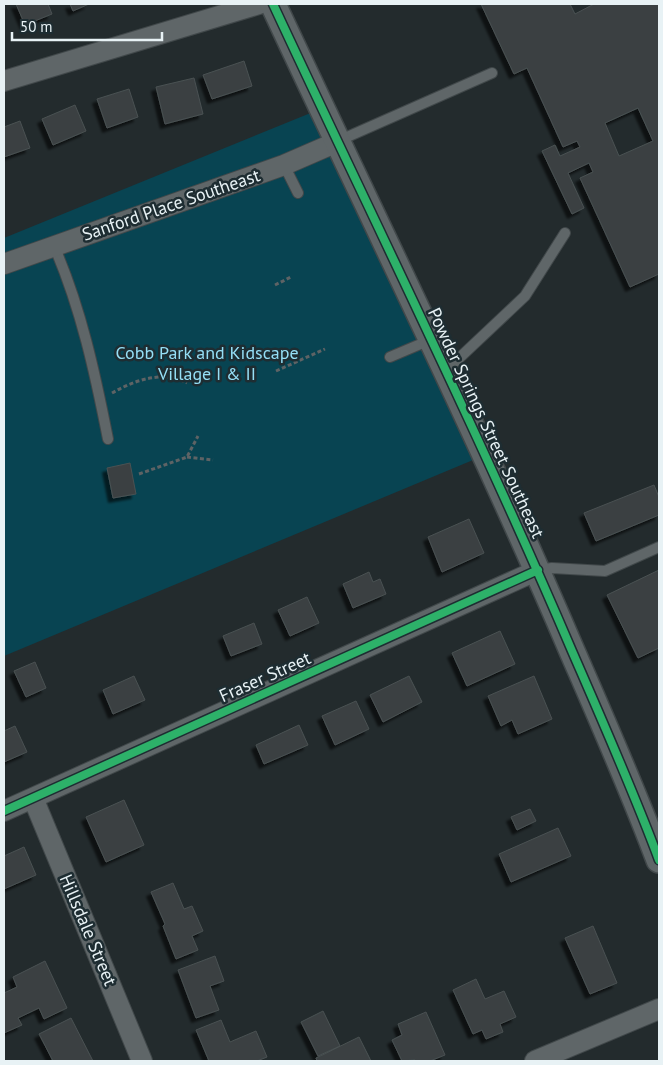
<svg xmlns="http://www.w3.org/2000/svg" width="663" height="1065" viewBox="0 0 663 1065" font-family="'PT Sans',sans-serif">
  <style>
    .green { fill: #084452 }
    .building { fill: #3a4143; stroke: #4a5152; fill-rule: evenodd; filter: url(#shadow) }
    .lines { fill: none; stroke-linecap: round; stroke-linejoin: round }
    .service-casing { stroke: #41484a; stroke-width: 12 }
    .minor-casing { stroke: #41484a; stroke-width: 22 }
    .tertiary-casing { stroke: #41484a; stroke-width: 28 }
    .path { stroke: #5e6365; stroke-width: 3; stroke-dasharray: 4 2.5; stroke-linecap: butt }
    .service { stroke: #5f6668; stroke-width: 10 }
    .minor { stroke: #5f6668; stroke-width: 20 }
    .tertiary { stroke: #5f6668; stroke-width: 25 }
    .cycleway-casing { stroke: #1e2d32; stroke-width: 11 }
    .cycleway { stroke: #2db169; stroke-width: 8 }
    .labels { text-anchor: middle; stroke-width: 5; stroke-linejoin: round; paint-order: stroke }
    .street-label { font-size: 18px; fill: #e8f2f5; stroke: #1e2d32 }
    .park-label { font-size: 18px; fill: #95dff6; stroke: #1e2d32 }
  </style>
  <defs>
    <filter id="shadow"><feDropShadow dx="-4.5" dy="4.5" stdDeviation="1" flood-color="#0009"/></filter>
  </defs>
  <rect width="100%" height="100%" fill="#232b2d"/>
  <path class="green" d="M318 110 485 455 4 656V238Z"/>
  <path class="building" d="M16 4H48L52 14 25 25Z
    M70 4H89L73 11Z
    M481 4H570L575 14 594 4H659V274L630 287 580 178 593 172 589 163 568 173 584 208 572 214 542 151 555 145 560 156 580 147 577 141 563 147 527 68 514 74ZM638 108 653 141 619 156 605 123Z
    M244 61 252 86 212 99 203 75Z
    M194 78 203 114 165 124 156 87Z
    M129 89 138 117 107 128 97 99Z
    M75 105 86 131 53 145 42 119Z
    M20 121 30 148 4 157V127Z
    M130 463 136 494 113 498 107 468Z
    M654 485 659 497V515L596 541 584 513Z
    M469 519 484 553 442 572 428 537Z
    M659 570V648L638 658 607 595Z
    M369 572 373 582 380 579 386 594 353 608 343 584Z
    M307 597 319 623 290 636 278 610Z
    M254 623 262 644 231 656 223 636Z
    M500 631 515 664 467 686 452 653Z
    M35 662 46 688 26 697 14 671Z
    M134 676 145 700 113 714 103 690Z
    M409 676 422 702 383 722 370 695Z
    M534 676 552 719 518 734 512 720 501 726 488 696Z
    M356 701 369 729 335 745 322 716Z
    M299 725 308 745 264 764 256 745Z
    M15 726 27 752 4 762V731Z
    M124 800 144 845 106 862 86 817Z
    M530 809 536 821 517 830 511 817Z
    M558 828 571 856 511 882 499 854Z
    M24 847 36 875 4 889V856Z
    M173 883 184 909 192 906 203 931 192 936 198 950 176 959 163 926 165 924 151 892Z
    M593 926 617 983 590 994 565 938Z
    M215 956 224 981 210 986 219 1010 196 1018 178 970Z
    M45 961 67 1008 44 1019 39 1008 18 1018 22 1025 4 1033V993L17 987 13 977Z
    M476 979 485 999 504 991 516 1017 500 1024 503 1032 486 1039 482 1030 473 1034 453 990Z
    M323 1011 340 1046 318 1056 301 1022Z
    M426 1012 445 1055 430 1061H416L415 1060 402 1061 392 1040 402 1035 398 1024Z
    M71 1018 93 1061H53L39 1034Z
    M221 1020 230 1042 256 1031 267 1057 257 1061H209L196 1030Z
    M359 1037 371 1061H317L316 1058Z"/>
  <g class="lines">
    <defs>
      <path id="service" d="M338 141 492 73
        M284 165 298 193
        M54 246C81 308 95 373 108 439
        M390 357 430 340
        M445 367 455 362 525 296 565 233
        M538 570 552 568 605 571 659 547"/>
      <path id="minor" d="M4 81 259 4
        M4 264 284 165 337 142
        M33 798 142 1061
        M4 811 538 570
        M535 1061 659 1009"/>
      <path id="tertiary" d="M273 4C373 219 479 433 572 651 602 720 633 790 659 860"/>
    </defs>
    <use href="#service" class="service-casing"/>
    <use href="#minor" class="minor-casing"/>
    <use href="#tertiary" class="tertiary-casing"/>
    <path class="path" d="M275 285 291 277
      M276 371 325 349
      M112 393C135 380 163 370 187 383
      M187 457 213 460
      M139 474 187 457 198 436"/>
    <use href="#service" class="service"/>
    <use href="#minor" class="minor"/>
    <use href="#tertiary" class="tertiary"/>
    <defs>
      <path id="cycleway" d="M273 4C373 219 479 433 572 651 602 720 633 790 659 860
        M4 811 538 570"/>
    </defs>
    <use href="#cycleway" class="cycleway-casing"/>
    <use href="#cycleway" class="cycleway"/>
  </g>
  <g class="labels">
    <g class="street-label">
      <text transform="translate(171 205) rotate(-19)" y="6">Sanford Place Southeast</text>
      <text transform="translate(486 423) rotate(65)" y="6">Powder Springs Street Southeast</text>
      <text transform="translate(265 677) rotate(-24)" y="6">Fraser Street</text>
      <text transform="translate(88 930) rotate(67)" y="6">Hillsdale Street</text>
    </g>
    <g class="park-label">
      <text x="207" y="359">Cobb Park and Kidscape<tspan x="207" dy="21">Village I &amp; II</tspan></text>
    </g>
  </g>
  <rect width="663" height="1065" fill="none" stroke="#e8f2f5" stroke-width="10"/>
  <path d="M12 32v8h150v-8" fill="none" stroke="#e8f2f5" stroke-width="2.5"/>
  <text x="20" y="32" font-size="15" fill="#e8f2f5" stroke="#1e2d32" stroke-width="4" paint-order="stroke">50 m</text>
</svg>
